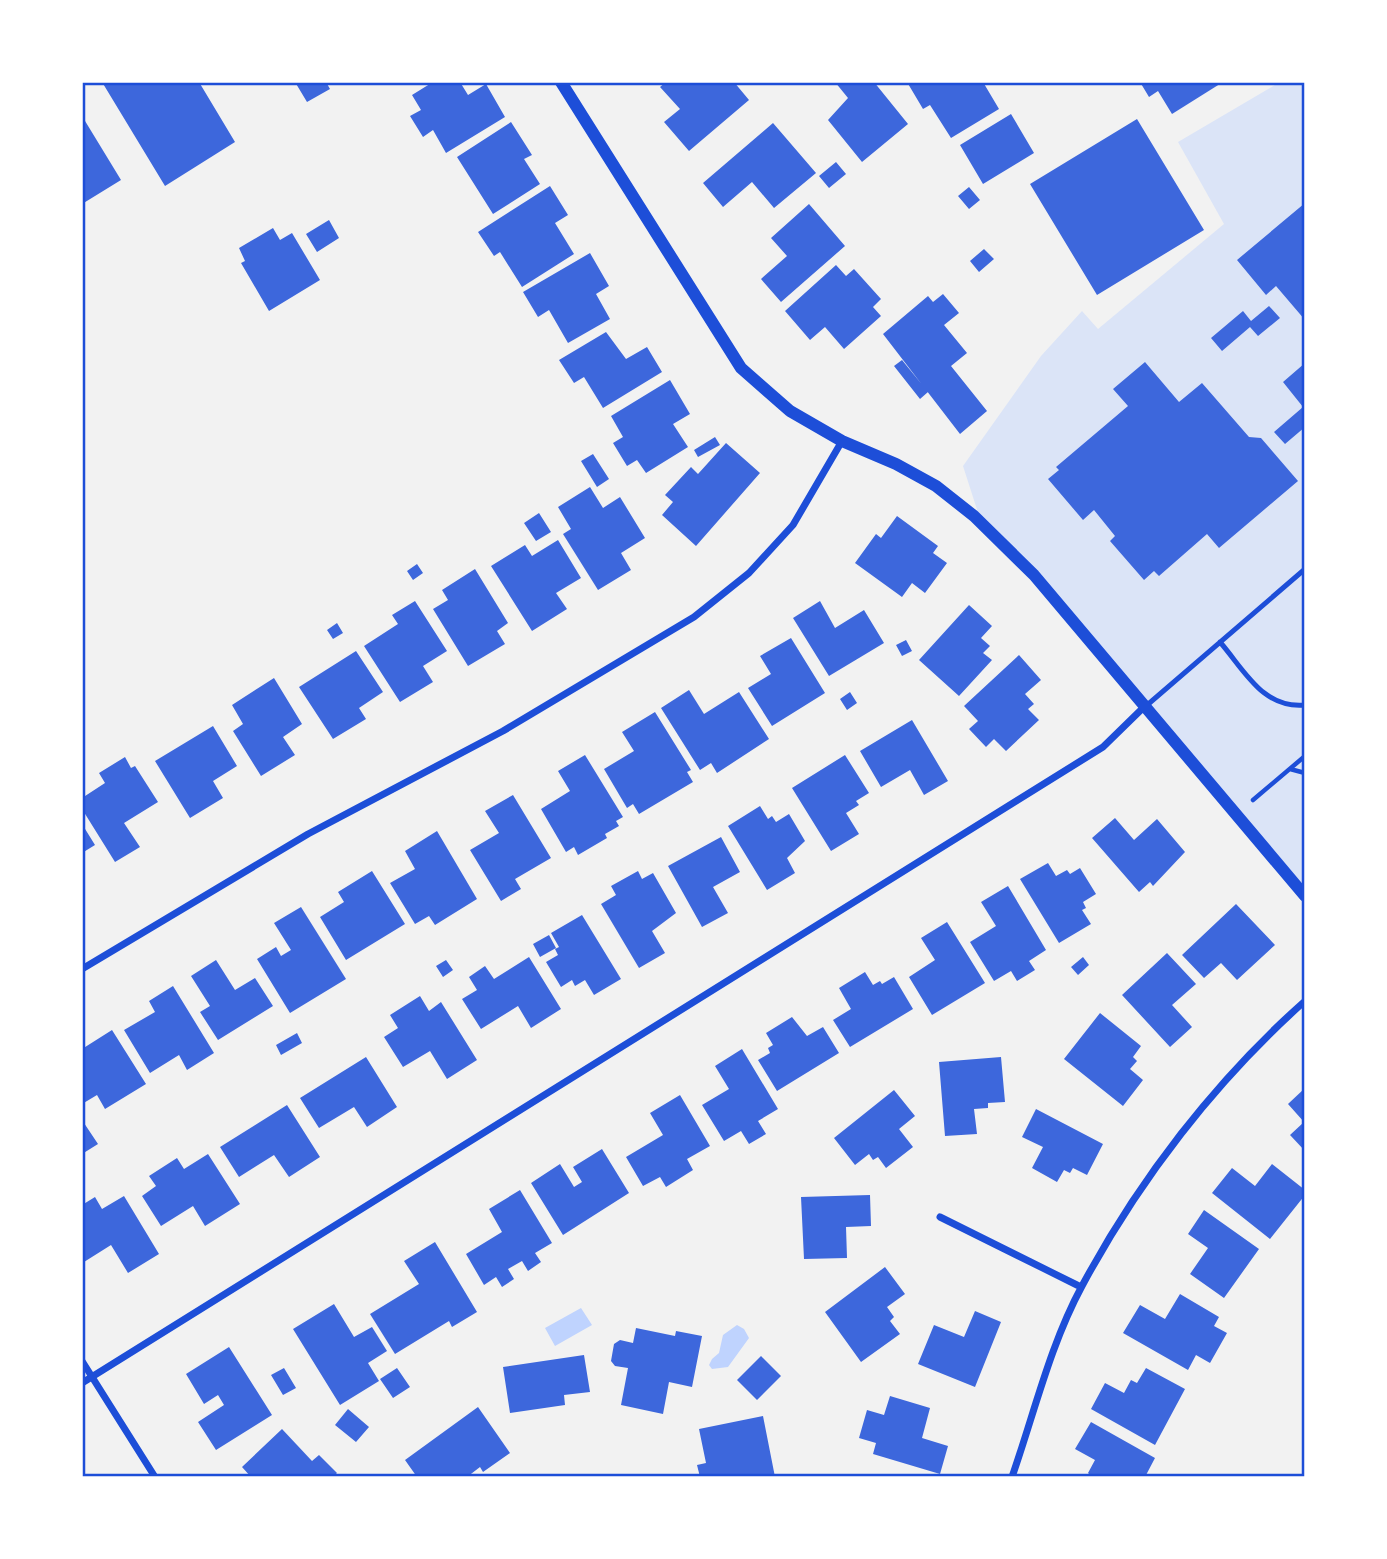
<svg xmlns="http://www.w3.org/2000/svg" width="1387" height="1559" viewBox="0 0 1387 1559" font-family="Lato,sans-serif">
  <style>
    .green { fill: #dbe4f7 }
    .water { fill: #bfd3fe }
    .building { fill: #3d67dc }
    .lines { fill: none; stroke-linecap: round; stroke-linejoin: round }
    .path { stroke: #1d4ed8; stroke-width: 4.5 }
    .service { stroke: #1d4ed8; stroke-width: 5 }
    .minor { stroke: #1d4ed8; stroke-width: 7 }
    .tertiary { stroke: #1d4ed8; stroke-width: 12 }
    .neatline { fill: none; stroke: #1d4ed8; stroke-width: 2.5 }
  </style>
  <rect width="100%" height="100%" fill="#f2f2f2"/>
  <path class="green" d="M1280 82H1305V897L981 522 963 466 1041 356 1082 311 1098 329 1224 224 1178 142Z"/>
  <path class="water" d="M581 1308 592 1325 555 1346 545 1328Z
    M737 1325 744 1329 749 1338 728 1367 712 1369 709 1365 712 1359 719 1353 723 1335Z"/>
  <path class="building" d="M102 82H199L235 142 165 186Z
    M295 82H326L330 89 307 102Z
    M433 82H460L468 95 486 84 505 117 446 153 433 130 423 137 410 116 421 110 412 95Z
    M666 82H734L749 100 689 151 664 122 680 109 660 87Z
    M835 82H874L908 124 862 162 828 120 848 98Z
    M907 82H983L999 109 951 138 930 105 923 109Z
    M1140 82H1223L1172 114 1158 91 1149 97Z
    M1011 114 1034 153 983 184 960 145Z
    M82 116 121 180 82 204Z
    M1137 119 1204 230 1097 295 1030 184Z
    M511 122 532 155 524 159 540 184 493 214 457 157Z
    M773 123 816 173 774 208 752 182 723 207 703 183Z
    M836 162 846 174 829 188 819 176Z
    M550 186 568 215 555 223 574 254 522 287 500 252 494 256 478 232Z
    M969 187 980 200 969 209 958 196Z
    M1305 203V320L1276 286 1266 295 1237 260Z
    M809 204 845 246 781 302 761 279 787 256 771 238Z
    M329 220 339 238 317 252 306 234Z
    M273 228 280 240 292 233 320 280 269 311 241 263 245 261 239 248Z
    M984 249 994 259 979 272 970 261Z
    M590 253 609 286 596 294 610 319 568 343 549 310 538 317 523 292Z
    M836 265 846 276 854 269 881 299 873 307 881 316 844 349 825 327 810 340 785 311Z
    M943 294 959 313 944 325 967 353 951 366 987 411 960 434 883 334 928 296 933 302Z
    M1269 306 1280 318 1258 336 1250 327 1222 351 1211 338 1243 311 1251 321Z
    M606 332 626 359 647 347 662 372 603 408 584 377 574 383 559 360Z
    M902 360 928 392 920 399 894 366Z
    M1145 362 1179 402 1202 383 1249 437 1261 438 1298 481 1219 548 1207 534 1159 576 1154 571 1144 580 1110 541 1115 536 1094 510 1083 520 1048 479 1059 470 1056 467 1128 406 1113 389Z
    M1305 363V427L1285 444 1274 432 1303 407 1283 382Z
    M670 380 690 414 673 424 688 447 646 473 637 460 627 466 613 443 623 437 611 416Z
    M715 437 720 445 698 457 694 450Z
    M726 443 760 473 696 546 662 515 673 502 665 495 691 467 698 474Z
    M593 454 609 479 597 487 581 461Z
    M590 487 603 508 620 497 645 538 621 553 631 570 598 590 563 534 571 529 558 507Z
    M539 513 551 532 536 541 524 523Z
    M897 516 938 546 933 553 947 563 925 593 912 583 902 597 855 563 876 534 881 538Z
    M558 540 581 578 556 593 567 609 532 631 491 566 525 545 532 556Z
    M417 564 423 573 413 580 407 571Z
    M475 569 508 623 497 631 505 644 468 666 433 609 448 600 442 590Z
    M415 601 447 651 423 666 433 682 400 702 364 646 398 624 392 615Z
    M820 601 835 628 864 610 884 643 829 676 793 618Z
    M969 605 992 626 981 638 990 646 983 653 992 660 959 696 919 660Z
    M337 623 343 633 333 639 327 630Z
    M791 638 825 693 772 726 748 688 771 674 760 656Z
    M906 640 912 651 902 656 896 645Z
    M356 651 383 692 359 708 366 719 333 739 299 687Z
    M1019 655 1041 680 1025 694 1034 704 1028 709 1039 720 1006 751 994 739 986 747 969 729 978 721 964 706Z
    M274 678 302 724 283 737 295 755 261 776 233 731 243 724 232 705Z
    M689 690 704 714 739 692 769 739 717 773 711 763 700 770 661 708Z
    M850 692 857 703 847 710 840 699Z
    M655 712 691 770 687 772 693 782 639 814 633 804 627 808 604 769 634 751 622 732Z
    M912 720 948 781 924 795 910 770 881 787 860 751Z
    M213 726 237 766 213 781 223 798 190 818 155 761Z
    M585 755 623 817 616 821 619 826 605 834 607 838 578 855 574 847 566 852 541 809 570 791 558 771Z
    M845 755 869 793 856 801 859 805 846 813 859 834 831 851 792 788Z
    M125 757 131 768 135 766 158 802 124 823 140 847 115 862 82 809V798L105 783 99 773Z
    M513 795 551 858 515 879 521 889 501 901 470 850 499 833 485 811Z
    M760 806 768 819 772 816 776 822 789 814 805 841 787 858 795 873 767 890 728 826Z
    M1115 818 1134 840 1157 819 1185 852 1153 886 1150 882 1139 892 1092 838Z
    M82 824 95 845 82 853Z
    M437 831 477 899 435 925 429 916 415 924 390 883 415 869 405 851Z
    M721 837 740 872 713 887 728 913 702 927 668 866Z
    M1048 863 1056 876 1067 870 1070 874 1080 868 1096 894 1083 902 1086 908 1082 910 1091 924 1059 943 1020 879Z
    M372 871 405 924 346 960 320 917 344 902 338 892Z
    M638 871 642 879 653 873 676 913 652 931 665 953 639 968 601 904 616 895 611 886Z
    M1008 886 1046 950 1029 961 1035 970 1017 981 1011 971 994 981 970 942 996 926 981 902Z
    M1236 904 1275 945 1237 980 1221 963 1204 978 1182 955Z
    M301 907 346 979 290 1013 257 959 276 947 281 956 291 950 274 923Z
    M582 915 621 979 594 995 585 980 575 986 572 980 561 987 546 962 558 955 555 949 559 947 551 933Z
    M947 922 985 983 932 1015 909 977 935 960 921 938Z
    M549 935 556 948 540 957 533 944Z
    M1167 953 1196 984 1172 1005 1192 1027 1170 1047 1122 995Z
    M529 957 561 1009 531 1028 518 1006 481 1029 462 999 477 990 469 977 485 966 494 979Z
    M1083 957 1089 965 1078 975 1071 967Z
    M216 960 235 990 255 978 273 1006 218 1040 200 1012 210 1006 191 976Z
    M446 960 453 970 443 977 436 966Z
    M865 972 873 985 880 981 882 984 894 977 913 1009 850 1047 833 1020 851 1009 839 988Z
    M173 986 214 1053 187 1070 179 1055 150 1073 124 1030 155 1012 149 1001Z
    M420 996 429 1011 441 1002 477 1060 447 1079 430 1051 403 1067 384 1037 398 1028 390 1015Z
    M1100 1013 1141 1046 1133 1057 1137 1061 1130 1069 1143 1080 1123 1106 1064 1059Z
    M792 1017 807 1036 823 1027 839 1053 777 1091 758 1060 770 1053 768 1048 773 1045 766 1033Z
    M112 1030 146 1084 105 1109 97 1095 82 1104V1049Z
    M297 1033 302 1043 281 1055 276 1045Z
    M742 1049 778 1109 758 1121 766 1134 749 1144 741 1131 724 1141 702 1105 729 1089 715 1066Z
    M366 1057 397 1107 367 1127 354 1107 319 1128 300 1098Z
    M1001 1057 1005 1102 988 1103V1108L974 1109 977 1134 945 1136 939 1062Z
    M1305 1088V1151L1290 1135 1304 1122 1288 1104Z
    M894 1090 915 1116 899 1129 913 1147 886 1168 878 1157 873 1160 869 1154 855 1165 834 1138Z
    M680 1095 710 1146 687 1159 693 1170 666 1187 660 1177 643 1186 626 1157 663 1135 650 1113Z
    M287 1105 320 1157 289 1177 274 1155 239 1177 220 1147Z
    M1036 1109 1103 1144 1087 1175 1073 1168 1070 1173 1064 1170 1057 1182 1032 1168 1043 1147 1022 1137Z
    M84 1123 98 1144 82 1154V1124Z
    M602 1149 629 1193 563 1235 531 1183 560 1164 574 1187 582 1182 573 1167Z
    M208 1154 240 1204 205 1226 193 1206 161 1226 142 1196 156 1186 149 1176 177 1158 184 1169Z
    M1272 1164 1305 1190V1195L1270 1239 1212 1193 1232 1168 1255 1186Z
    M520 1190 552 1243 535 1253 541 1262 528 1271 522 1261 508 1269 514 1279 502 1287 496 1277 484 1285 466 1254 502 1232 489 1209Z
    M870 1195 871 1226 846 1227 847 1258 804 1259 801 1197Z
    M124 1196 159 1254 128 1273 111 1245 84 1262 82 1259V1219L85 1218 82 1205 95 1197 102 1209Z
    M1204 1210 1259 1249 1224 1298 1190 1274 1208 1248 1188 1234Z
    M435 1242 477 1312 452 1327 449 1321 395 1354 370 1314 419 1284 404 1261Z
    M885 1267 905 1294 887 1307 894 1317 890 1321 900 1334 861 1362 825 1312Z
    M1180 1294 1219 1317 1214 1326 1227 1333 1210 1363 1196 1355 1188 1370 1123 1333 1140 1305 1165 1319Z
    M334 1304 354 1337 372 1327 387 1351 368 1363 379 1381 340 1405 293 1329Z
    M975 1311 1001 1322 975 1387 918 1364 934 1325 964 1337Z
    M636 1328 675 1336 676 1331 702 1336 692 1387 669 1382 663 1414 621 1405 628 1368 615 1366 611 1361 614 1344 620 1340 633 1343Z
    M229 1347 272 1415 216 1450 198 1422 224 1405 218 1395 204 1404 186 1374Z
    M584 1355 590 1392 564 1395 565 1405 510 1413 503 1367Z
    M761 1356 781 1376 757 1400 737 1380Z
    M284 1368 296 1388 283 1395 271 1375Z
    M397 1368 410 1387 393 1398 380 1379Z
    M1146 1368 1185 1389 1155 1445 1091 1409 1105 1383 1124 1393 1131 1380 1137 1383Z
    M890 1396 930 1408 922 1438 948 1446 940 1474 873 1454 876 1443 859 1438 867 1410 884 1415Z
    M478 1407 510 1453 483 1472 480 1467 467 1477H417L405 1460Z
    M348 1409 369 1427 356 1442 335 1425Z
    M763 1416 775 1477H700L697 1465 706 1463 699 1429Z
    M1091 1422 1155 1458 1145 1477H1092L1088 1473 1095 1460 1075 1449Z
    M282 1429 312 1461 319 1455 337 1473 333 1477H251L242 1467Z"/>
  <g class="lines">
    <path class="path" d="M1290 769 1305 773
      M1253 800 1305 756"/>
    <path class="service" d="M1220 642C1245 671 1263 709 1305 705
      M1146 706 1305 569"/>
    <path class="minor" d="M82 969 308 834 503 731 694 617 749 573 793 525 842 441
      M940 1217 1081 1287
      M82 1361 155 1477
      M82 1383 1103 747 1145 706
      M1012 1477C1034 1414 1050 1345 1082 1286 1139 1180 1215 1081 1305 1001"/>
    <path class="tertiary" d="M561 82 741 368 790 411 842 441 896 464 936 486 974 516 1034 575 1305 896"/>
  </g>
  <rect width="1387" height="1559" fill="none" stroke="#ffffff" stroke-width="168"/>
  <rect x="84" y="84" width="1219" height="1391" class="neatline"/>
</svg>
